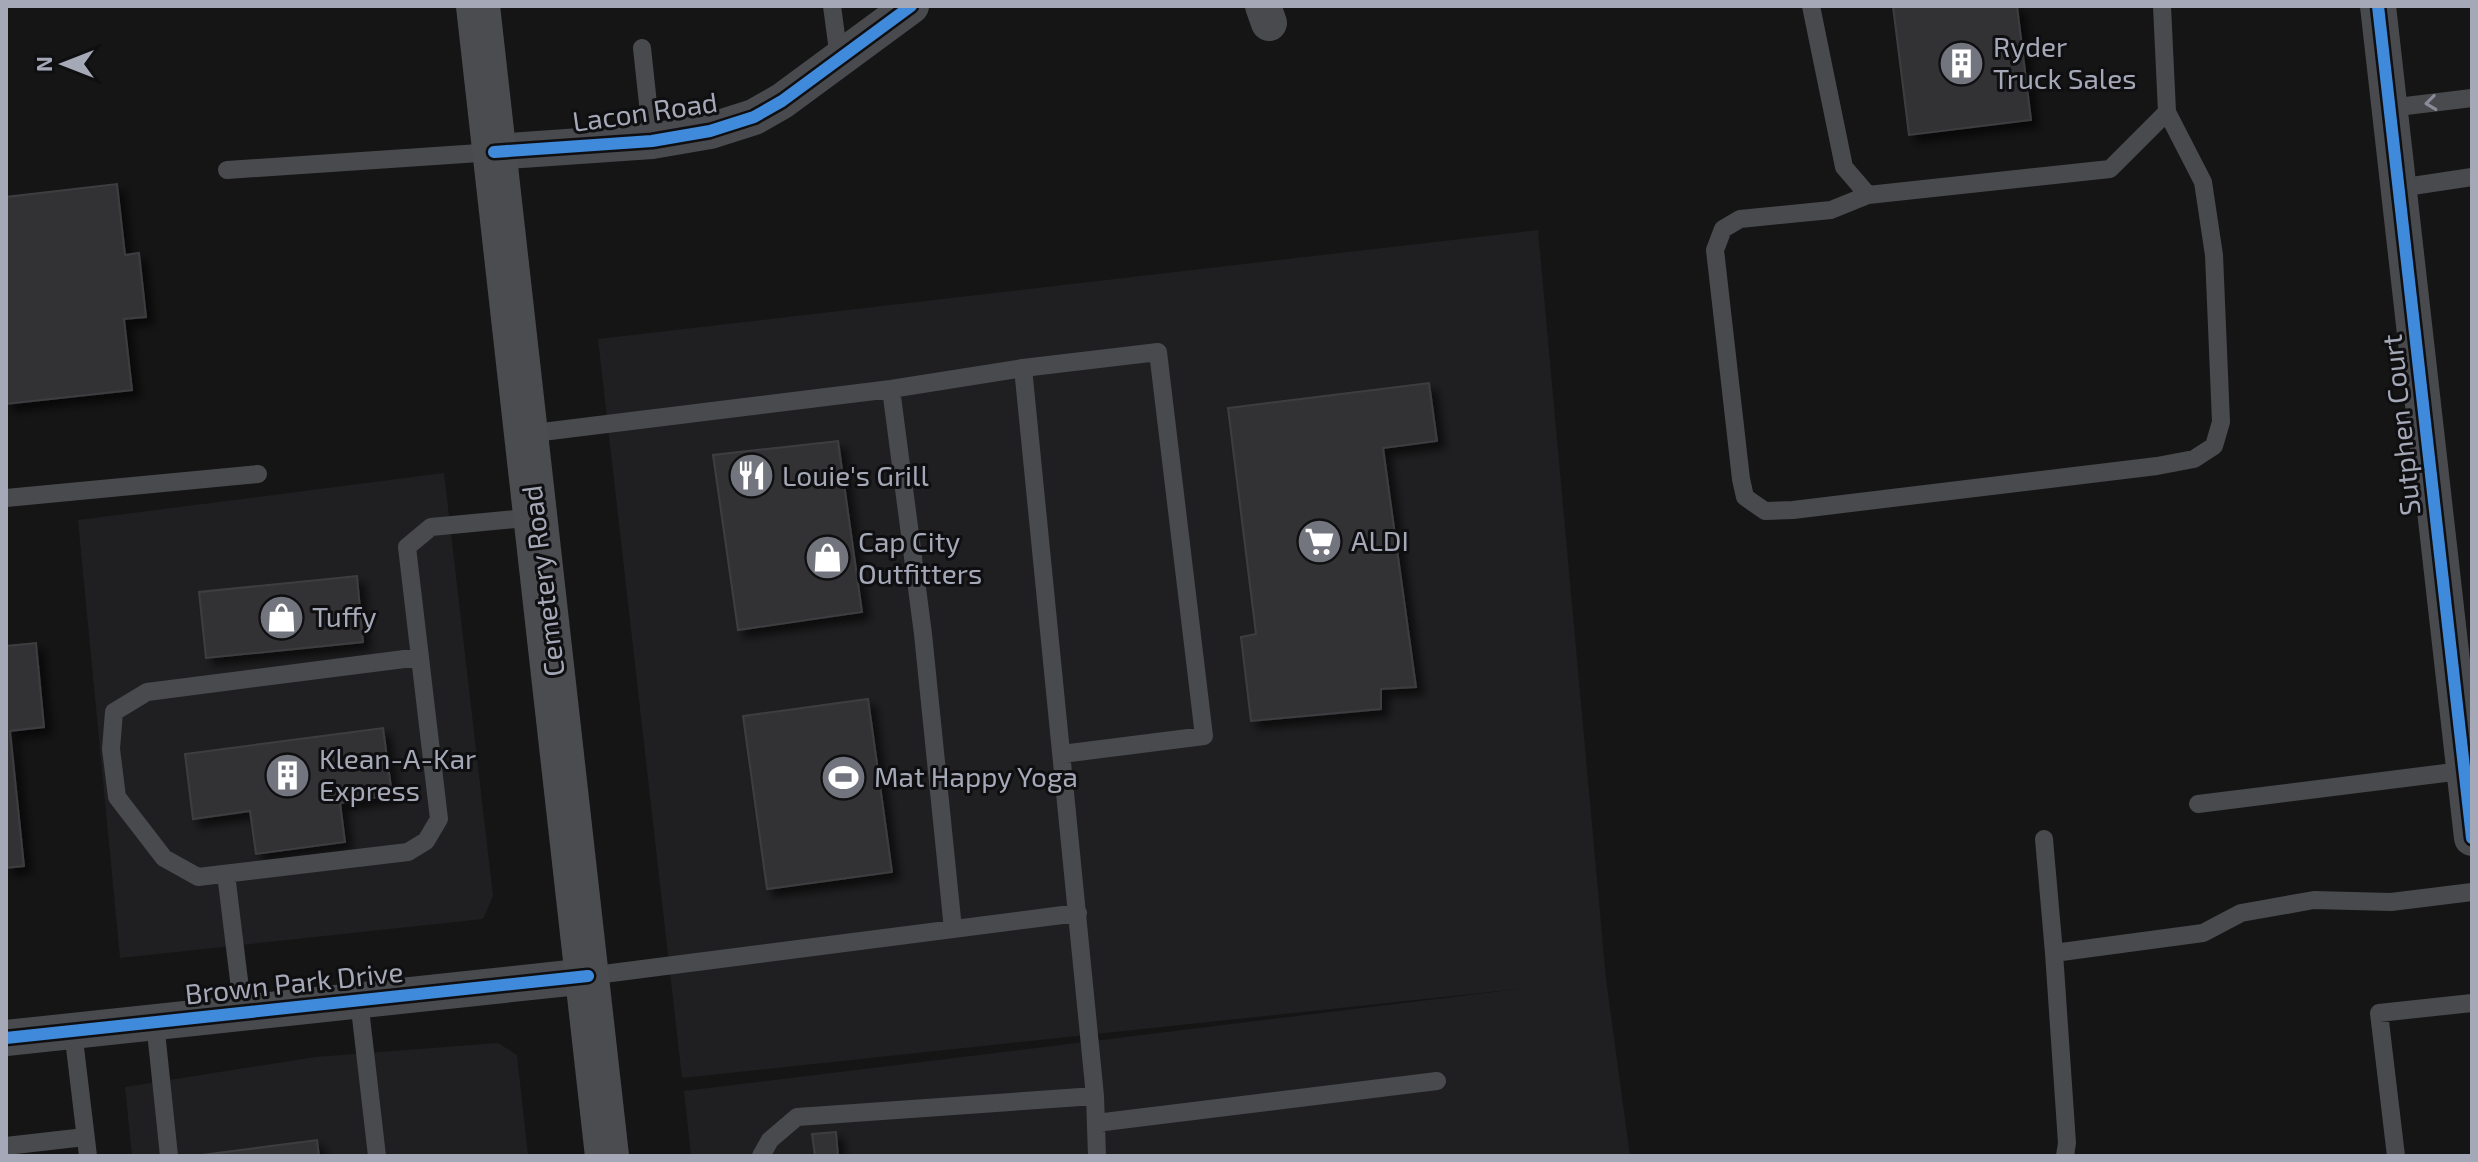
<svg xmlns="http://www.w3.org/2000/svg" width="2478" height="1162" viewBox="0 0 2478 1162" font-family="'Exo 2',sans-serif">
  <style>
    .built { fill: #1f1f21 }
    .building { fill: #333334; stroke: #3d3e41; stroke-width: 2; filter: url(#shadow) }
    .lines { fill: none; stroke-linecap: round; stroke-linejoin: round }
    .service { stroke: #494a4e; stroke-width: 18 }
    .minor { stroke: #494a4e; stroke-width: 36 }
    .primary { stroke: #4b4c50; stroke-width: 44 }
    .cycleway-casing { stroke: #0f0f11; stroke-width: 17 }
    .cycleway { stroke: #408adc; stroke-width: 12 }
    .oneway { stroke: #898c98 }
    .labels { text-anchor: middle; stroke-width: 6; stroke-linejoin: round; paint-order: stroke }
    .poi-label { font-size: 28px; fill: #a5a9b7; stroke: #0f0f11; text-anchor: start }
    .street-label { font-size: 28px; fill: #a5a9b7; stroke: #0f0f11 }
  </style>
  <defs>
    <filter id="shadow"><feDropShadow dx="7" dy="7" stdDeviation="4" flood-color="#0009"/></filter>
  </defs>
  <rect width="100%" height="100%" fill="#151515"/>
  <path class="built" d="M1538 230 1606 979 1630 1156H691L684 1091 1518 989 682 1078 598 339Z
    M444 473 493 896 483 919 120 958 78 520Z
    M498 1043 517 1055 528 1156H132L125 1087 315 1057Z"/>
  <path class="building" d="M1893 6H2017L2031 120 1909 135Z
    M117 184 125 255 139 253 146 317 124 319 132 390 6 404V197Z
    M1429 383 1437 441 1383 448 1416 687 1381 689V709L1251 721 1241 637 1256 634 1228 408Z
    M838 441 862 612 738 630 713 455Z
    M357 576 363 642 206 658 199 592Z
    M36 643 44 727 10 731 24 866 6 868V646Z
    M868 699 892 872 767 889 743 716Z
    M383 728 392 795 340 803 345 842 256 854 250 811 193 819 185 754Z
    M836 1132 838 1156H815L812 1134Z
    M317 1140 319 1156H194Z"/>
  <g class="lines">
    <path class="service" d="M832 6 839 58
      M1811 6 1844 167 1868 195 2110 169 2167 112 2162 6
      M642 48 652 141
      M2389 108 2472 98
      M227 170 494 152
      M2399 188 2472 177
      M1868 195 1831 210 1740 219 1723 229 1715 250 1741 479 1745 497 1765 511 1793 510 2157 466 2194 459 2214 446 2221 422 2214 255 2203 182 2167 112
      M1023 368 1095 1096 1097 1156
      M891 389 923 634 953 929
      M526 434 891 389 1023 368 1158 352 1204 736 1062 754
      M6 498 258 474
      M420 657 147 692 114 712 111 749 117 797 164 858 198 877 408 852 426 841 439 819 407 547 431 527 536 517
      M2198 804 2469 770
      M2044 839 2054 953 2067 1143 2065 1156
      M226 874 243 1013
      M2054 953 2203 933 2241 913 2314 900 2391 902 2472 892
      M588 976 1078 913
      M359 1000 377 1156
      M155 1022 169 1156
      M73 1031 88 1156
      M1096 1123 1437 1081
      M6 1146 85 1137
      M761 1156 770 1140 797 1117 1095 1096
      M2396 1156 2379 1013 2472 1003"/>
    <path class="minor" d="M1263 6 1269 23
      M2378 6 2472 838
      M494 152 652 141 710 131 754 117 782 101 911 6
      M6 1038 588 976"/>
    <path class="primary" d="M478 6 607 1156"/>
    <defs>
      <path id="cycleway" d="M2378 6 2472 838
        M494 152 652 141 710 131 754 117 782 101 911 6
        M6 1038 588 976"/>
    </defs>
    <use href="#cycleway" class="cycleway-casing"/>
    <use href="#cycleway" class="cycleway"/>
  </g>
  <defs><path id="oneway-chevron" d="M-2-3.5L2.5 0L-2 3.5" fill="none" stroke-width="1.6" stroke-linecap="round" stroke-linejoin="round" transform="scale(2)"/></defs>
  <use class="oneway" href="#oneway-chevron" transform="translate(2431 103) rotate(173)"/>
  <defs>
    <symbol id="building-disc" viewBox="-11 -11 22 22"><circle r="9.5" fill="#73757e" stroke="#0f0f11"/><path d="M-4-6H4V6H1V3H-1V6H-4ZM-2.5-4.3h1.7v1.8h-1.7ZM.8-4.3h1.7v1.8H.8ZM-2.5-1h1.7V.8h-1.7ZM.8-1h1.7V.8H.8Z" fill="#fff"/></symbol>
    <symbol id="restaurant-disc" viewBox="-11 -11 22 22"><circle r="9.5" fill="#73757e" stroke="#0f0f11"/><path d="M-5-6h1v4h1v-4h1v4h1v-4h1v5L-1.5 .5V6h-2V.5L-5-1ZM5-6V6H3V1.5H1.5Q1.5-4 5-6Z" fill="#fff"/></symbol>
    <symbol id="supermarket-disc" viewBox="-11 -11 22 22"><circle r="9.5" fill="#73757e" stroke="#0f0f11"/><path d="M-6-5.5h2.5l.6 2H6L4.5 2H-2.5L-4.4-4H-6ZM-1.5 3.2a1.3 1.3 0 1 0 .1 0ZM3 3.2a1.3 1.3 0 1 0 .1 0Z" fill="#fff"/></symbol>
    <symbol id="shop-disc" viewBox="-11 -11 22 22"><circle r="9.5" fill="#73757e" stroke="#0f0f11"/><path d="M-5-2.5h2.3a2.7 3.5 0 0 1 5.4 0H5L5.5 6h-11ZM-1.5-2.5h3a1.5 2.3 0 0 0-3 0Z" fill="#fff"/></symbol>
    <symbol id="stadium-disc" viewBox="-11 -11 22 22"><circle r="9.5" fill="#73757e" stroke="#0f0f11"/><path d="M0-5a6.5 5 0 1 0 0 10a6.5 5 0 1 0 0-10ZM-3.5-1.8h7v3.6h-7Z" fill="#fff"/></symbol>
  </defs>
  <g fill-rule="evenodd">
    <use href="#building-disc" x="1936" y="38" width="51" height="51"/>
    <use href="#restaurant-disc" x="726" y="450" width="51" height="51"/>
    <use href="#supermarket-disc" x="1294" y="516" width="51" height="51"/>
    <use href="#shop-disc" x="802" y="532" width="51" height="51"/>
    <use href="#shop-disc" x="256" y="592" width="51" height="51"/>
    <use href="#building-disc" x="262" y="750" width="51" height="51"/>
    <use href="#stadium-disc" x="818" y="752" width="51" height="51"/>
  </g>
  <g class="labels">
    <g class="poi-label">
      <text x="1993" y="57">Ryder<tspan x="1993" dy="32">Truck Sales</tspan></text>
      <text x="782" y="486">Louie's Grill</text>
      <text x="1351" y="551">ALDI</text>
      <text x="858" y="552">Cap City<tspan x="858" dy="32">Outfitters</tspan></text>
      <text x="312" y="627">Tuffy</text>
      <text x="319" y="769">Klean-A-Kar<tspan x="319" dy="32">Express</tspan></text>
      <text x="874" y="787">Mat Happy Yoga</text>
    </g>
    <g class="street-label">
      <text transform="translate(645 112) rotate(-8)" y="10">Lacon Road</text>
      <text transform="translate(2401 425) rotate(-96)" y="10">Sutphen Court</text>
      <text transform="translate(543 581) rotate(-97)" y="10">Cemetery Road</text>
      <text transform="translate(294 983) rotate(-6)" y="10">Brown Park Drive</text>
    </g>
  </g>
  <rect width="2478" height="1162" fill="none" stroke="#a5a9b7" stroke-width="16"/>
  <g transform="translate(64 64) rotate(270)" stroke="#0f0f11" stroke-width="6" paint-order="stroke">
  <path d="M0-6L14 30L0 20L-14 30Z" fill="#a5a9b7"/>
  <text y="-12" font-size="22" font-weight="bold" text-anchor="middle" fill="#a5a9b7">N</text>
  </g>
</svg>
